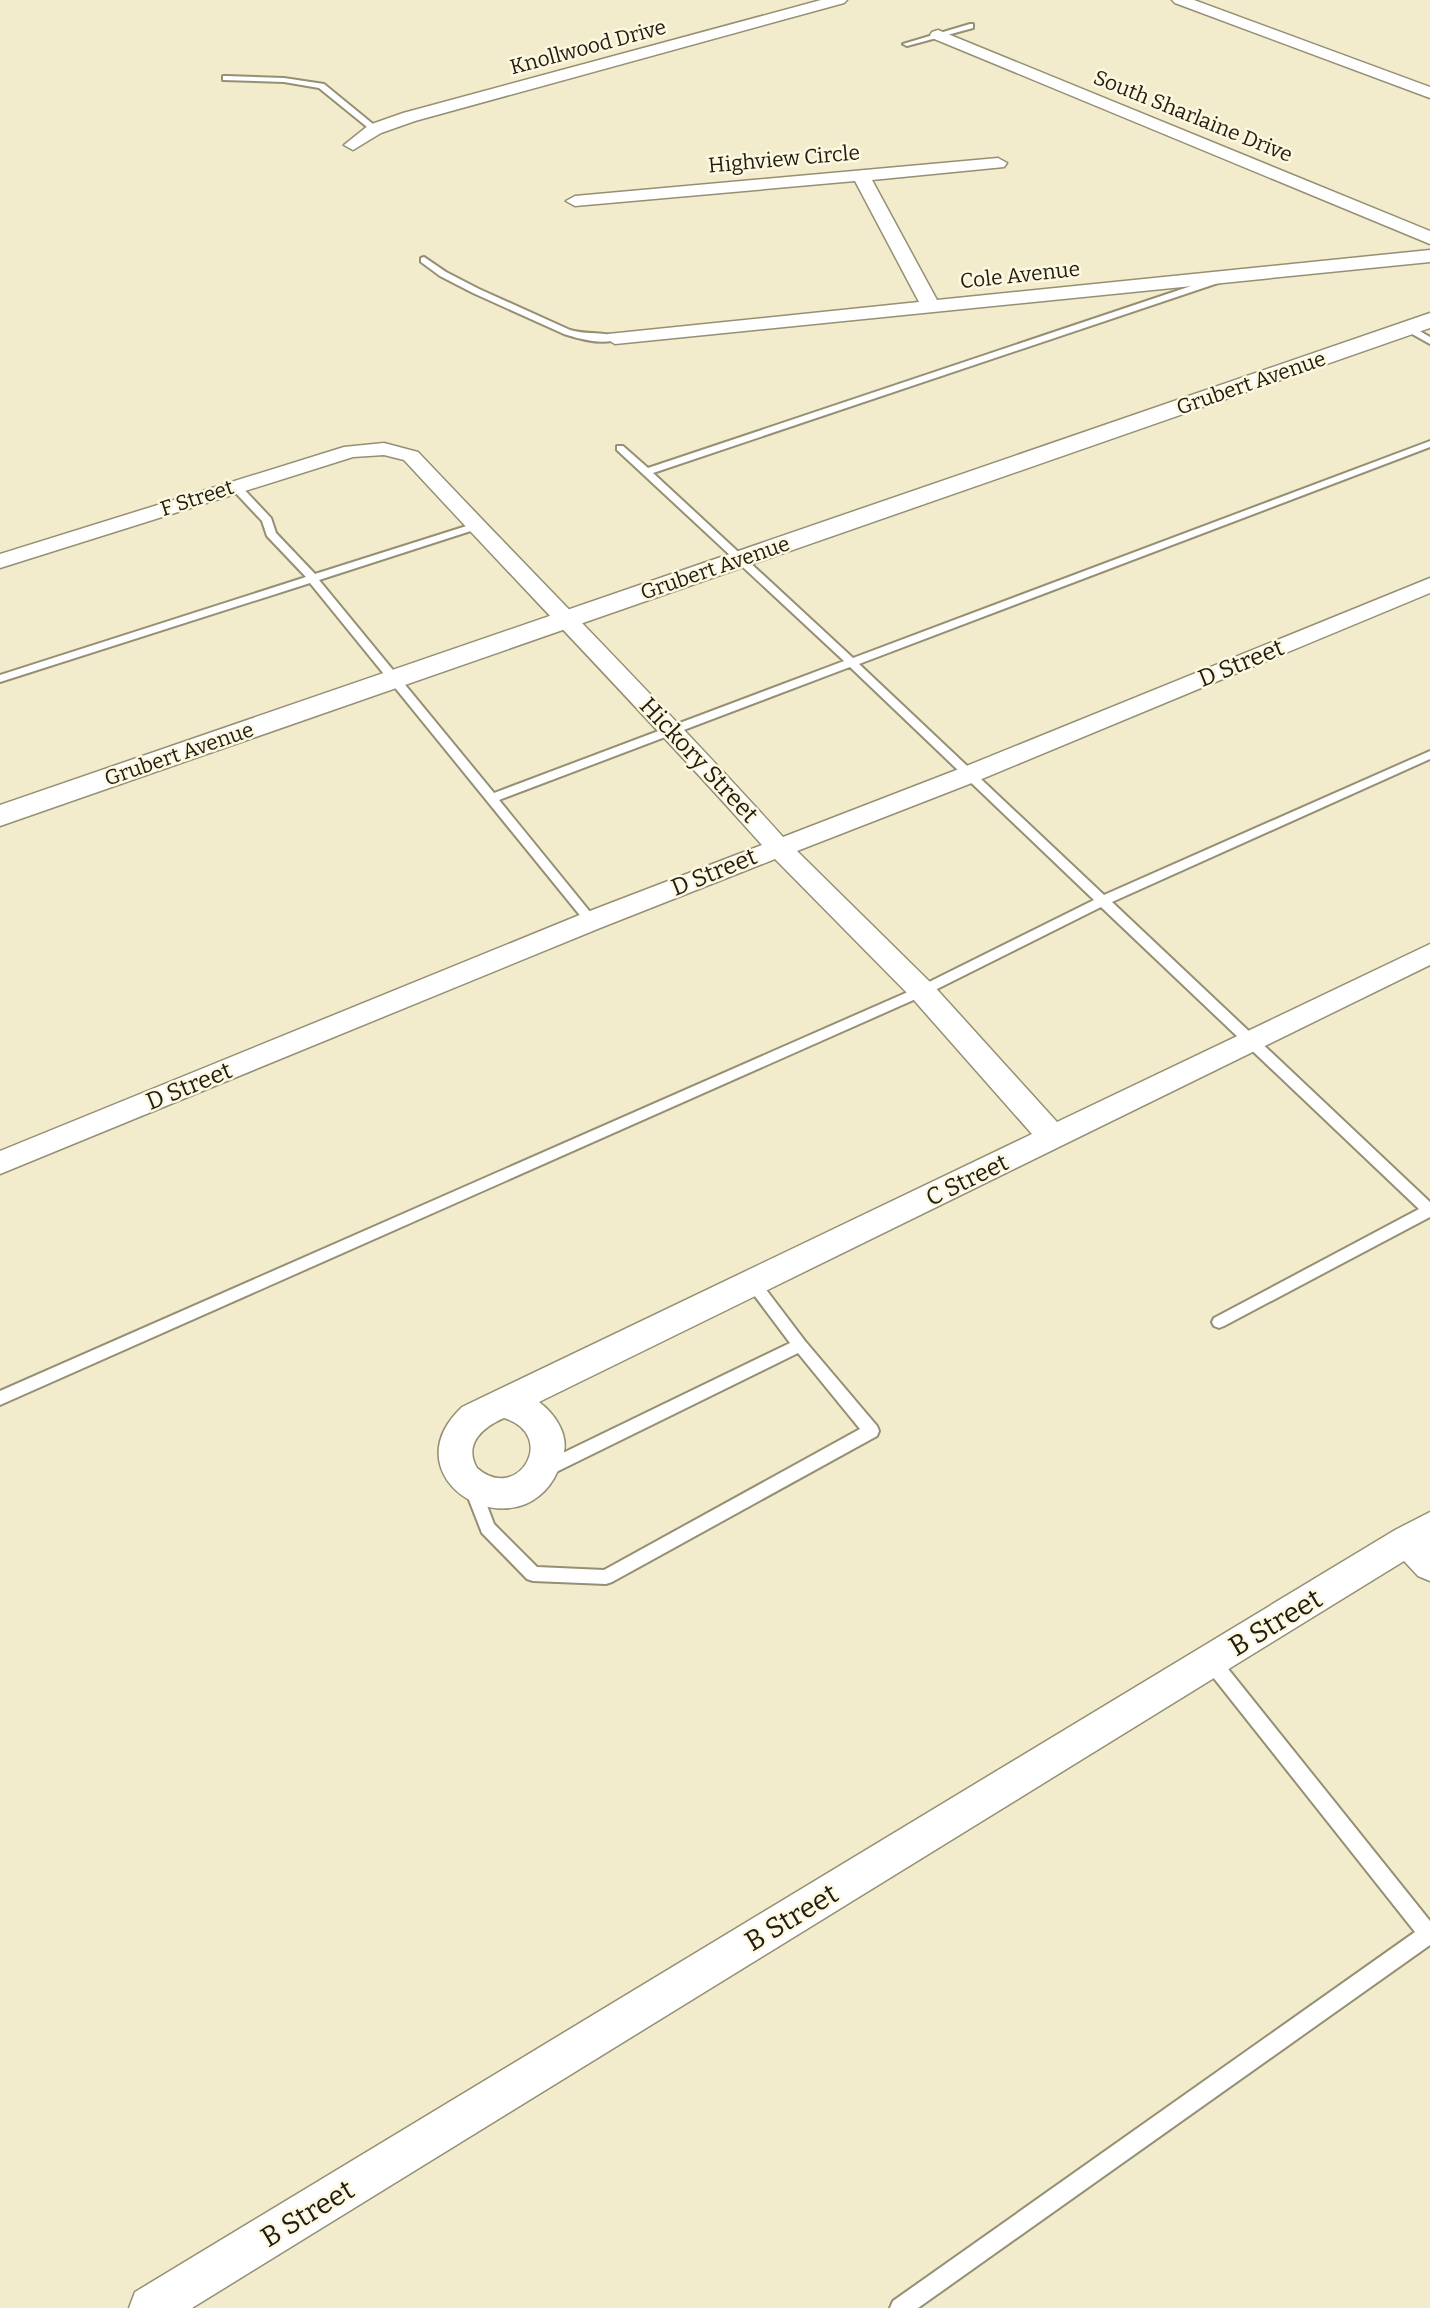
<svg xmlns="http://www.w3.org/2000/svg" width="1430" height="2308" viewBox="0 0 1430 2308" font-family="Bitter,serif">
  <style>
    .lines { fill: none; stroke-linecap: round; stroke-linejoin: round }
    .service-casing { stroke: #958f73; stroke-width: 4 }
    .minor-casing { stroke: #958f73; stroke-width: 3 }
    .tertiary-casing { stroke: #958f73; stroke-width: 3 }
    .service { fill: #fff; fill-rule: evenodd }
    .minor { fill: #fff; fill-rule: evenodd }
    .tertiary { fill: #fff; fill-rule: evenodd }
    .labels { text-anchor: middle; stroke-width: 5; stroke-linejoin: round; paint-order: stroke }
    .far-street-label { font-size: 21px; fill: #1f1c11; stroke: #fef8e0 }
    .street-label { font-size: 24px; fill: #1f1c11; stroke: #fef8e0 }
    .near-street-label { font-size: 28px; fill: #1f1c11; stroke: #fef8e0 }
  </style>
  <rect width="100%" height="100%" fill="#f2ebcc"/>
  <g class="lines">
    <defs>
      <path id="service" d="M970 24H973V28L907 46 903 44Z
        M226 76 284 78 324 84 379 129 372 131 319 88 284 82 223 80V76Z
        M424 257 446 272 479 289 570 330C586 335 606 331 620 338 606 346 579 339 564 334L473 293 440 276 421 262V258Z
        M1218 277 1222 280 1221 282 653 473 853 658 1430 441V447L859 664 1104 895 1430 751V759L1112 902 1430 1202V1217L1224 1326 1219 1328 1214 1326 1212 1322 1214 1318 1419 1209 1101 907 927 994 0 1405V1391L917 988 1094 900 850 667 499 800 595 918 597 921 595 924H587L310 583 0 682V675L306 577 267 536 262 521 231 488V484H239L271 518 276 533 315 574 476 523 481 526 480 528 319 580 494 793 844 661 617 450V446H623L648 468Z
        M1405 326H1411L1430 337V344L1405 330Z
        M753 1277 758 1279 805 1341 877 1426 879 1431 877 1436 612 1582 606 1584 533 1581 527 1579 482 1533 464 1487 466 1482 472 1480 478 1482 494 1524 537 1567 604 1570 860 1429 798 1353 548 1476 542 1478 536 1476 534 1471 536 1466 790 1343 748 1287 746 1283 748 1279Z
        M1211 1653 1217 1655 1430 1921V1945L918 2308H890L893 2301 1415 1932 1205 1667 1203 1661 1205 1655Z"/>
      <path id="minor" d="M821 0H847L844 3 415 121 381 133 353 150 344 145 369 125 403 113Z
        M1172 0H1194L1430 87V98L1175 3Z
        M938 30 1430 231V244L932 38 930 35 932 32Z
        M998 158 1007 163 1004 167 872 180 937 300 1430 250V262L615 344 605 338 608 334 919 302 855 181 575 206 566 201 575 196Z
        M384 443 418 452C540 581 665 706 783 837L959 769 1430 578V593L977 781 797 851 932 984 1057 1122 1430 944V965L539 1402C554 1413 568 1433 564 1452 538 1566 380 1485 462 1407L1032 1134 912 998 775 859 600 928 0 1174V1151L582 914 762 845C645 714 523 589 404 460L384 455 353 457 0 568V554L344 447ZM504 1418C559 1435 518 1504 477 1468 463 1444 483 1427 504 1418Z
        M1430 1512V1581L1418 1576 1404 1561 192 2308H129L135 2292 1395 1530Z"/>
      <path id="tertiary" d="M1430 313V328L0 826V805Z"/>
    </defs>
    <use href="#service" class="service-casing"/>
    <use href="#minor" class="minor-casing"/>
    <use href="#tertiary" class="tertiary-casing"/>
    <use href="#service" class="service"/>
    <use href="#minor" class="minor"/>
    <use href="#tertiary" class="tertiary"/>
  </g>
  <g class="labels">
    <g class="far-street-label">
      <text transform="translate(588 47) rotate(-15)" y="7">Knollwood Drive</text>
      <text transform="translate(1193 116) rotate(22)" y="7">South Sharlaine Drive</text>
      <text transform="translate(784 159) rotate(-5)" y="7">Highview Circle</text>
      <text transform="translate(1020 275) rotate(-6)" y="7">Cole Avenue</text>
      <text transform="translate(1251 383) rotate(-19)" y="7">Grubert Avenue</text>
      <text transform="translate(197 498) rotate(-18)" y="7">F Street</text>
      <text transform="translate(715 568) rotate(-19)" y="7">Grubert Avenue</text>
      <text transform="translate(179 754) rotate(-19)" y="7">Grubert Avenue</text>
    </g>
    <g class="street-label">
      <text transform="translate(1241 663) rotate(-22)" y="8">D Street</text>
      <text transform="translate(699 760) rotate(47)" y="8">Hickory Street</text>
      <text transform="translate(714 872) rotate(-22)" y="8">D Street</text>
      <text transform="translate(189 1086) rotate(-22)" y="8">D Street</text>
      <text transform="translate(967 1180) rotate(-26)" y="8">C Street</text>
    </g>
    <g class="near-street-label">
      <text transform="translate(1275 1622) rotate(-31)" y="10">B Street</text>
      <text transform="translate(791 1917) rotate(-31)" y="10">B Street</text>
      <text transform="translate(307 2213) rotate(-31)" y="10">B Street</text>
    </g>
  </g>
</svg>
